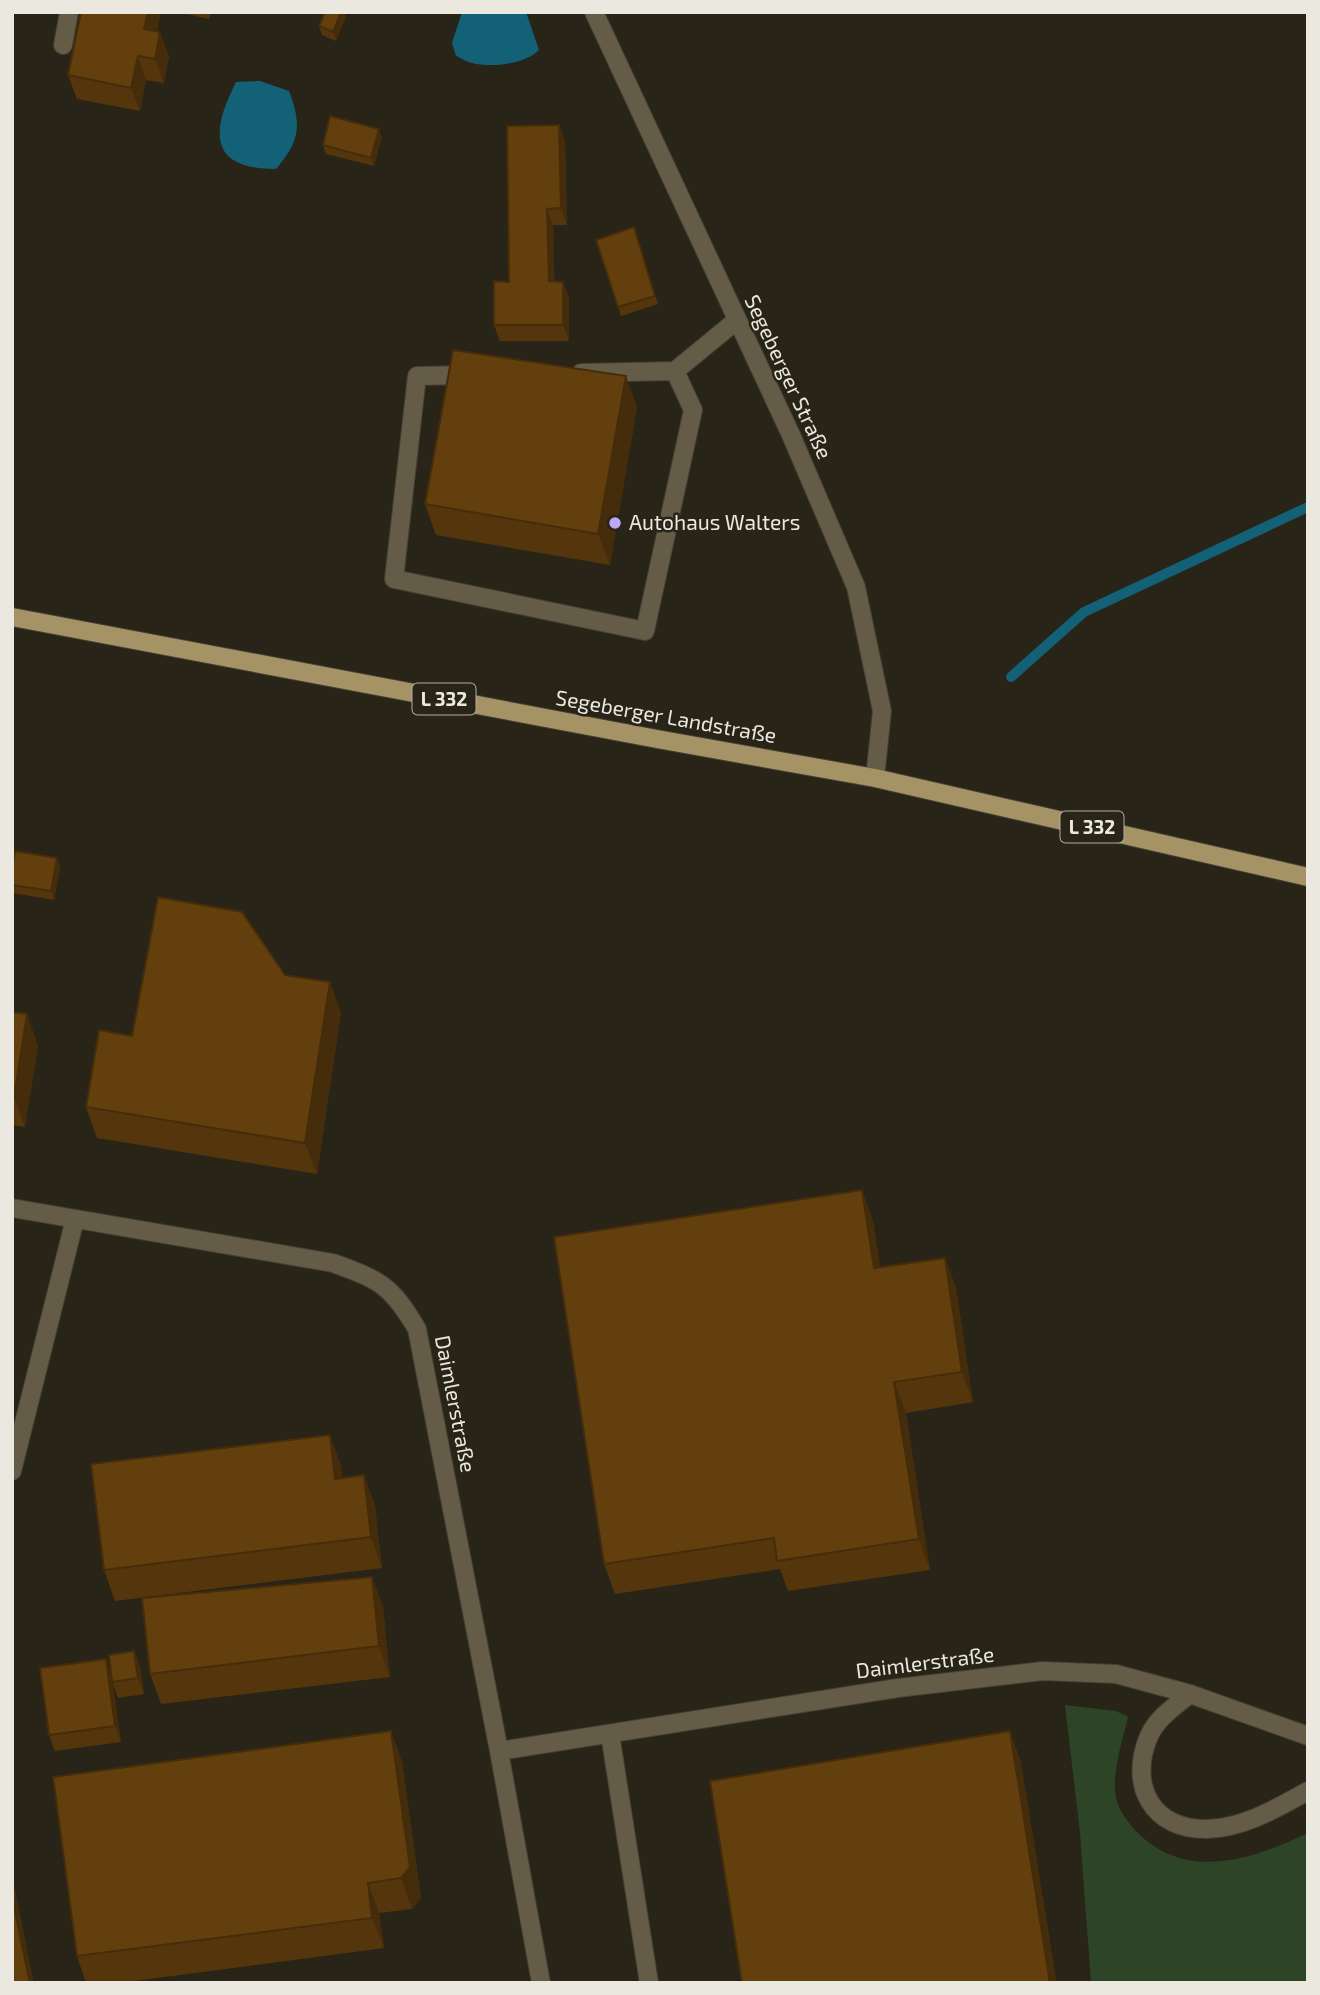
<svg xmlns="http://www.w3.org/2000/svg" width="1320" height="1995" viewBox="0 0 1320 1995" font-family="'Exo 2',sans-serif">
  <style>
    .green { fill: #2d4526 }
    .water { fill: #136177 }
    .lines { fill: none; stroke-linecap: round; stroke-linejoin: round }
    .stream { stroke: #136177; stroke-width: 10 }
    .lane-casing { stroke: #433f33; stroke-width: 20 }
    .street-casing { stroke: #433f33; stroke-width: 20 }
    .primary-casing { stroke: #433f33; stroke-width: 20 }
    .lane { stroke: #645c46; stroke-width: 18 }
    .street { stroke: #645c46; stroke-width: 18 }
    .primary { stroke: #a59365; stroke-width: 18 }
    .wall { fill: #55360c }
    .shaded-wall { fill: #452c0a }
    .building { fill: #633f0e; stroke: #452c0a; stroke-width: 2 }
    .poi-dot { fill: #bca9f5; stroke: #282417; stroke-width: 2.5 }
    .labels { text-anchor: middle; stroke-width: 5; stroke-linejoin: round; paint-order: stroke }
    .shield { fill: #282417; stroke: #b0ada3; stroke-width: 2 }
    .shield-label { font-size: 19px; font-weight: bold; fill: #eae8df }
    .street-label { font-size: 21px; fill: #eae8df; stroke: #282417 }
    .poi-label { font-size: 21px; fill: #eae8df; stroke: #282417; text-anchor: start }
  </style>
  <rect width="100%" height="100%" fill="#282417"/>
  <path class="green" d="M1065 1705 1116 1711 1128 1717C1123 1739 1111 1774 1116 1797 1118 1810 1129 1824 1138 1833 1187 1882 1253 1859 1308 1833V1983H1091L1080 1833Z"/>
  <path class="water" d="M462 12H526L539 50C526 64 491 68 472 63 467 62 461 58 456 56L452 43Z
    M260 81 289 91C302 125 300 141 276 169 208 169 211 131 236 82Z"/>
  <g class="lines">
    <path class="stream" d="M1011 677 1084 612 1308 507"/>
    <defs>
      <path id="lane" d="M63 45 69 12
        M581 373 675 371 737 320
        M472 375 417 376 394 579 645 631 693 410 675 371
        M12 1471 75 1219
        M1190 1694C1175 1706 1157 1718 1149 1736 1128 1785 1152 1830 1207 1829 1244 1828 1277 1808 1308 1791
        M610 1734 649 1983"/>
      <path id="street" d="M594 12 791 435 856 587 882 711 875 778
        M12 1208 333 1263C380 1280 391 1285 417 1329L499 1751 541 1983
        M499 1751 898 1688 1043 1671 1116 1674 1190 1694 1308 1736"/>
      <path id="primary" d="M12 617 657 739 875 778 1308 877"/>
    </defs>
    <use href="#lane" class="lane-casing"/>
    <use href="#street" class="street-casing"/>
    <use href="#primary" class="primary-casing"/>
    <use href="#lane" class="lane"/>
    <use href="#street" class="street"/>
    <use href="#primary" class="primary"/>
  </g>
  <path class="wall" d="M178 12H211L209 19Z
    M325 12H344L346 17 336 41 322 35 319 26Z
    M157 31 169 56 164 83 146 80 140 111 77 99 68 75Z
    M559 125 565 141 567 225H553L554 281 563 282 569 298V341H500L494 325Z
    M382 137 374 166 326 154 323 145Z
    M637 236 658 304 621 316 596 240Z
    M637 407 610 565 436 535 425 504Z
    M57 858 60 866 54 900 13 893 12 869Z
    M12 1012 38 1045 25 1127 12 1125Z
    M341 1012 317 1174 97 1138 86 1107 132 1036Z
    M862 1190 873 1221 880 1267 945 1258 956 1288 973 1402 906 1413 930 1570 788 1591 780 1569 615 1594 604 1564Z
    M341 1465 342 1478 364 1475 375 1506 382 1568 115 1601 104 1570Z
    M372 1577 383 1607 390 1677 161 1704 150 1674Z
    M134 1651 140 1667 144 1694 118 1698 113 1684 121 1742 55 1751 49 1735Z
    M391 1731 402 1762 421 1898 412 1909 379 1913 384 1948 119 1983H86L77 1956Z"/>
  <path class="shaded-wall" d="M148 12H161L153 52 144 29Z
    M341 12H344L346 17 336 41 333 32Z
    M160 32 169 56 164 83 155 59Z
    M138 56 146 80 140 111 131 88Z
    M559 125 565 141 567 225 561 208Z
    M379 129 382 137 374 166 371 158Z
    M547 209 553 225 555 297 549 281Z
    M563 282 569 298V341L563 325Z
    M626 376 637 407 610 565 598 534Z
    M57 858 60 866 54 900 51 891Z
    M330 982 341 1012 317 1174 305 1143Z
    M27 1014 38 1045 25 1127 14 1097Z
    M862 1190 873 1221 885 1299 874 1268Z
    M945 1258 956 1288 973 1402 962 1372Z
    M894 1382 906 1413 930 1570 919 1539Z
    M330 1435 341 1465 346 1509 335 1479Z
    M364 1475 375 1506 382 1568 371 1537Z
    M372 1577 383 1607 390 1677 379 1646Z
    M134 1651 140 1667 144 1694 138 1678Z
    M106 1659 112 1675 121 1742 115 1726Z
    M391 1731 402 1762 421 1898 412 1909 401 1878Z
    M1010 1731 1021 1762 1057 1983H1050Z
    M12 1874 34 1983H30L12 1898Z
    M368 1883 379 1913 384 1948 372 1918Z"/>
  <path class="building" d="M81 12H148L144 29 160 32 155 59 138 56 131 88 68 75Z
    M325 12H341L333 32 319 26Z
    M330 116 379 129 371 158 323 145Z
    M559 125 561 208 547 209 549 281 563 282V325H494V281L509 282 507 126Z
    M634 227 655 296 618 307 596 240Z
    M453 350 626 376 598 534 425 504Z
    M15 851 57 858 51 891 12 885V869Z
    M158 897 242 912 285 975 330 982 305 1143 86 1107 99 1030 132 1036Z
    M12 1012 27 1014 14 1097 12 1096Z
    M862 1190 874 1268 945 1258 962 1372 894 1382 919 1539 777 1561 774 1538 604 1564 554 1237Z
    M330 1435 335 1479 364 1475 371 1537 104 1570 91 1464Z
    M372 1577 379 1646 150 1674 142 1598Z
    M134 1651 138 1678 112 1682 109 1655Z
    M106 1659 115 1726 49 1735 40 1668Z
    M391 1731 410 1867 401 1878 368 1883 372 1918 77 1956 53 1777Z
    M1010 1731 1050 1983H742L710 1781Z
    M12 1898 30 1983H12Z"/>
  <circle class="poi-dot" cx="615" cy="523" r="7"/>
  <g class="labels">
    <g class="shield">
      <rect x="412.5" y="683.5" width="63" height="31" rx="5"/>
      <rect x="1060.5" y="811.5" width="63" height="31" rx="5"/>
    </g>
    <g class="shield-label">
      <text x="444" y="706">L 332</text>
      <text x="1092" y="834">L 332</text>
    </g>
    <g class="street-label">
      <text transform="translate(788 377) rotate(65)" y="7">Segeberger Straße</text>
      <text transform="translate(666 717) rotate(10)" y="7">Segeberger Landstraße</text>
      <text transform="translate(455 1404) rotate(79)" y="7">Daimlerstraße</text>
      <text transform="translate(925 1663) rotate(-7)" y="7">Daimlerstraße</text>
    </g>
    <g class="poi-label">
      <text x="629" y="530">Autohaus Walters</text>
    </g>
  </g>
  <rect width="1320" height="1995" fill="none" stroke="#eae8df" stroke-width="28"/>
</svg>
